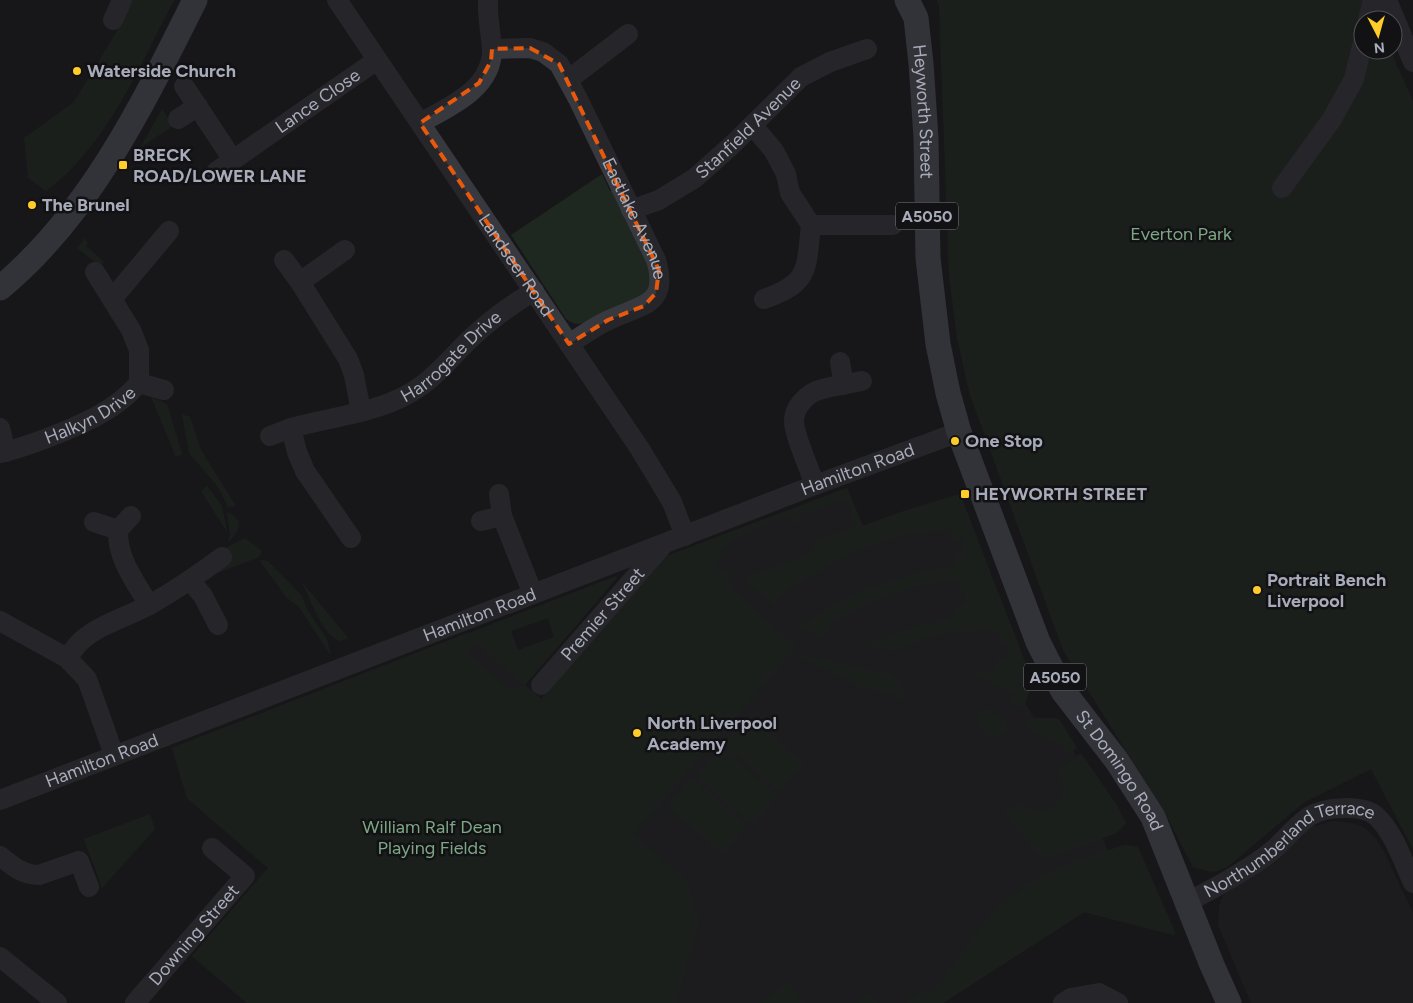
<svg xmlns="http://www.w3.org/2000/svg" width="1413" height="1003" viewBox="0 0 1413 1003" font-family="Figtree,sans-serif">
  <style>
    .built { fill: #232326 }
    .green { fill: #1e2820; fill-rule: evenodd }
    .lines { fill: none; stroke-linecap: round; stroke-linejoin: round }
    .minor { stroke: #38383f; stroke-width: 20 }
    .major { stroke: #53555e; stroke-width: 25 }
    .marked { fill: none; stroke: #e8590c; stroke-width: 4; stroke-dasharray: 10 6; stroke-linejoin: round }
    .poi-dot { fill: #ffcc29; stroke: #121214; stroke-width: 2 }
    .labels { text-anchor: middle; stroke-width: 5; stroke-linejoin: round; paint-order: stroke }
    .shield { fill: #121214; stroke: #7b7e88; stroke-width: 1 }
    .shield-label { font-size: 16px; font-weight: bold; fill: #a8acba }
    .poi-label { font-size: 18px; font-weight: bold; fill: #a8acba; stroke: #121214; text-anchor: start }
    .street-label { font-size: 18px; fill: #a8acba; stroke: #121214 }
    .park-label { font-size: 18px; fill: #7da784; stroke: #121214 }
  </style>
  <rect width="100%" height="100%" fill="#171719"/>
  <path class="built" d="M847 488 863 526 901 512 960 494 1015 643 1033 682 1025 703 1034 718H1056L1109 818 1102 837 1108 852 1174 935 1084 912 943 1003H247L192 956 268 868 187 798 172 748 467 633 541 699 667 556Z
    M1332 821 1352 823 1363 827 1374 836 1384 852 1413 913V1003H1251L1218 925 1219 907 1223 895 1252 877 1303 833 1312 827Z"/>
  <path class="green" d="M131 0H174C139 66 108 145 46 191L28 178 24 138 74 102 114 36Z
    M936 0H1372L1363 20V50H1390L1413 101V849L1371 769 1303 803 1231 864C1214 875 1211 872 1193 867L1167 817 1063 650 969 392 957 337 949 276 939 6Z
    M162 109 173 126 140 148Z
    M602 174 610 191 614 190 653 270 649 293 607 312C590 313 585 333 566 319L511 235Z
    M85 238 88 244 86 246 104 262 100 266 77 248Z
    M151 397 167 404 182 454 176 457Z
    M182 414 190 417 201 450 236 506 228 507 218 487 189 453Z
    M207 486 222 506 227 532 201 491Z
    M847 488 863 526 901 512 960 494 1033 682 1025 703 1017 708 1011 705 1016 695 971 672 997 670V659H1008L1009 645 1000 643V631L980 630 932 635 896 651 869 647 866 638 870 644 917 626 957 618C955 608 956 605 966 603L965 591H959L958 580 919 585 899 591 877 599 825 626 829 631 823 636 802 628 797 624 799 620 804 625C855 589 894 576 955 566L954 555 964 552 963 539 953 540 951 528C934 531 915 532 898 536 853 549 813 572 775 599L779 603 776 605 750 585 747 577 806 555 816 548 813 542 857 526 847 498 810 512 809 510 800 513 802 520 793 523 790 515C765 524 715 537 717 570L728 572 730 588 796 647 633 834 687 881 699 922 675 1003H247L192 956 268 868 187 798 172 748 616 576 617 578 525 685 541 699 667 556ZM548 618 554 637 518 650 511 631ZM475 641 524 685 510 691 465 652Z
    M227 512C245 520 240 532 228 542L230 535Z
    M245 538 262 551 259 557 210 576 225 553 227 547Z
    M262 560 268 561 302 596 307 609 327 639 331 656 299 607 286 597 260 561Z
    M302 582 348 638 340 641C323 637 309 596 302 582Z
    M803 653 809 657 888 674C899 680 904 690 906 702L889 692 863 688 802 657Z
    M987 709 1006 720V729C994 749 978 731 978 714L981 710Z
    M749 716 804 764 779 792 724 744Z
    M1034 718 1059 719 1077 748 1067 754 1061 744 1024 727 1027 722Z
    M722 748 777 796 752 825 697 776Z
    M1081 753 1116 804 1126 823 1119 831 1114 834 1044 858 1031 846 1004 812 1018 803C1045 826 1078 795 1057 771Z
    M692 778 747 826 723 854 668 807Z
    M150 814 155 829 102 888 84 839Z
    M1125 845 1138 847 1175 932 1174 935 1084 912 943 1003H906L926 989 929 993 940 985C957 962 972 937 990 916 1026 877 1076 859 1125 845Z
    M788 983 804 1003H760Z
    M867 993 876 1003H856Z"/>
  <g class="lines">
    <g class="minor">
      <path id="s1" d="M337 0 640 449 672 502 685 536"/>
      <path d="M1387 0 1413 62"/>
      <path d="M113 20 122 0"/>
      <path d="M1368 20 1373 0"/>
      <path id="s2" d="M492 49 530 48 543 52 559 64 578 99 656 260C670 306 640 305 609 320 595 326 582 336 569 344"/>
      <path d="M568 80 628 34"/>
      <path id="s3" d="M184 86 233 160 377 60"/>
      <path d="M178 119 198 106"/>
      <path d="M420 123C449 107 492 89 492 50 491 33 487 17 488 0"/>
      <path d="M750 127 759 133 774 151 786 174 790 193 811 225H893"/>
      <path d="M216 172 233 160"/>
      <path d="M1282 188 1332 119 1354 79 1363 42"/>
      <path id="s4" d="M631 210 659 200 695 178 732 145 801 77 830 62 867 49"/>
      <path d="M345 250 300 282 348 359 354 375 361 411"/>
      <path d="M284 260 300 282"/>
      <path d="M113 298 169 231"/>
      <path d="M764 299C810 283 806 270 811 225"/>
      <path d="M840 362 844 385"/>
      <path d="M139 383 164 390"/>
      <path d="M0 428 6 452"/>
      <path d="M270 436 291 428"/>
      <path id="s5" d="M0 453C19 449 37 442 55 435 87 422 117 409 139 383V350L131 330 95 272"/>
      <path d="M815 485C810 470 794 435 794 421 794 408 805 396 816 391 830 386 847 384 862 381"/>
      <path d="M499 494 502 516 533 594"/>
      <path d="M131 516 118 530C117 559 135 581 149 605"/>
      <path d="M481 521 502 516"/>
      <path d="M94 522 118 530"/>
      <path id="s6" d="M351 538 305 471 297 452 291 428C334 416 384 413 421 386 438 374 451 358 465 344 486 323 509 306 534 291"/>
      <path d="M190 580 203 596 218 625"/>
      <path d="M0 621 67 658 87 679 114 755"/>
      <path d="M67 658C71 653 75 647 80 642 99 624 128 617 151 604 176 590 199 574 222 557"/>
      <path id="s7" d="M541 685 663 545"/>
      <path id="s8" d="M0 800 815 485 959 432"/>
      <path d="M0 856C12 866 23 875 39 875L79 861 89 887"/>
      <path id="s9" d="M1187 902C1217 887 1247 871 1273 850 1285 840 1297 824 1310 816 1325 807 1362 804 1376 816 1393 831 1404 863 1413 883"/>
      <path d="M0 957 57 1003"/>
      <path id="s10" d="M135 1003 245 876 212 848"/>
      <path d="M1063 1003 1071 998 1099 993 1118 1003"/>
    </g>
    <g class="major">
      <path id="s11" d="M907 0 916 18 921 63 926 138 928 258 938 344 948 393 959 432 1038 642 1063 691 1117 761 1153 817 1212 965 1229 1003"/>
      <path d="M0 288C90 214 144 102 195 0"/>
    </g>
  </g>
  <path d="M0 0H1413V1003H0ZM530 48 559 64 659 270 656 293 644 306 608 320 569 344 420 123 479 83 491 61 492 49Z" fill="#171719" fill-opacity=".55" fill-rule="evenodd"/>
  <path class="marked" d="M530 48 559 64 659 270 656 293 644 306 608 320 569 344 420 123 479 83 491 61 492 49Z"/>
  <g class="poi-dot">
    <circle cx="77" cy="71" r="5"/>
    <rect x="118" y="160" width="10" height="10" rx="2.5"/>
    <circle cx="32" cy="205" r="5"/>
    <circle cx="955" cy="441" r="5"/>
    <rect x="960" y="489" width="10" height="10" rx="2.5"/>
    <circle cx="1257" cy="590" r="5"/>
    <circle cx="637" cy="733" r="5"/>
  </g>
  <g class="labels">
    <g class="shield">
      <rect x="896" y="202.5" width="62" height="27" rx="4"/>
      <rect x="1024" y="663.5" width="62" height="27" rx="4"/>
    </g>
    <g class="shield-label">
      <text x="927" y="222">A5050</text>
      <text x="1055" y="683">A5050</text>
    </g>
    <g class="poi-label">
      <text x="87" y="77">Waterside Church</text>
      <text x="133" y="161">BRECK<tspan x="133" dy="21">ROAD/LOWER LANE</tspan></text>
      <text x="42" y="211">The Brunel</text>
      <text x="965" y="447">One Stop</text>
      <text x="975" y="500">HEYWORTH STREET</text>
      <text x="1267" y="586">Portrait Bench<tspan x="1267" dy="21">Liverpool</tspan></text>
      <text x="647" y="729">North Liverpool<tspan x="647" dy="21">Academy</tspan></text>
    </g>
    <g class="street-label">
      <text dy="6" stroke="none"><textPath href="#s3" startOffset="192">Lance Close</textPath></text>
      <text dy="6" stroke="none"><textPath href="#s11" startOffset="114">Heyworth Street</textPath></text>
      <text dy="6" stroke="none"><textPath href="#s4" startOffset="145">Stanfield Avenue</textPath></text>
      <text dy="6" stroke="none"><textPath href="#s2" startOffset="244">Eastlake Avenue</textPath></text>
      <text dy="6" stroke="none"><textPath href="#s1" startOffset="320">Landseer Road</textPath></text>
      <text dy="6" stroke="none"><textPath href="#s6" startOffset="306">Harrogate Drive</textPath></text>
      <text dy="6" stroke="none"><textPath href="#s5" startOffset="98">Halkyn Drive</textPath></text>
      <text dy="6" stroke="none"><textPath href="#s8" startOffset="919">Hamilton Road</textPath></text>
      <text dy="6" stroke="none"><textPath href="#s8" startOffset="514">Hamilton Road</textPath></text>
      <text dy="6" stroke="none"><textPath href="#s7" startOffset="94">Premier Street</textPath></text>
      <text dy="6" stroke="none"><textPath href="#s8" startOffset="109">Hamilton Road</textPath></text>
      <text dy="6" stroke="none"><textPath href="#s11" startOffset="815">St Domingo Road</textPath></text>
      <text dy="6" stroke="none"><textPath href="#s9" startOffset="119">Northumberland Terrace</textPath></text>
      <text dy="6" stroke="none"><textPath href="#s10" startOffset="90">Downing Street</textPath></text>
    </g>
    <g class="park-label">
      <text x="1181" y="240">Everton Park</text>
      <text x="432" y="833">William Ralf Dean<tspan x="432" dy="21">Playing Fields</tspan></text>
    </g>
  </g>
  <g transform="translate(1378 35) rotate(174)"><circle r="24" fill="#121214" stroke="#4e5056"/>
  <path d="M0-4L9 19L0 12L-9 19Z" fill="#ffcc29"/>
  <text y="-8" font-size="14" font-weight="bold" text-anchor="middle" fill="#a8acba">N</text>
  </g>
</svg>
